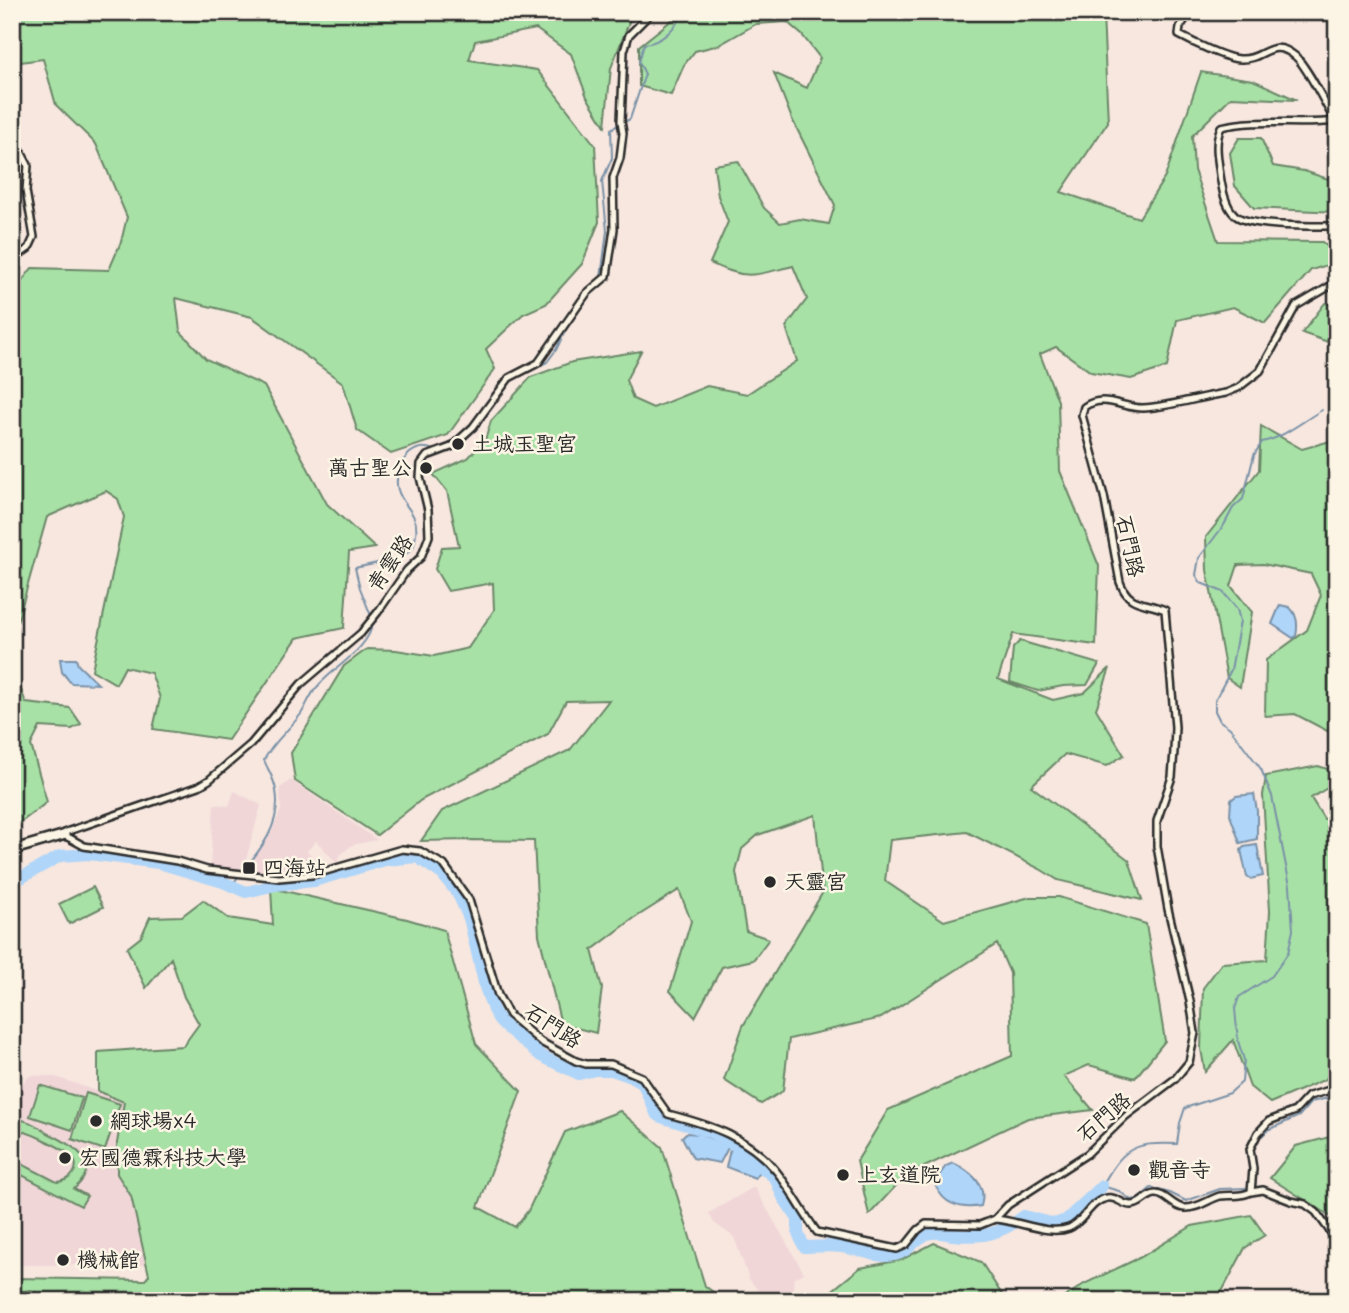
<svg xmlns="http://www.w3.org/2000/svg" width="1349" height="1313" viewBox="0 0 1349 1313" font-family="Mali,'LXGW WenKai TC',sans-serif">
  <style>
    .built { fill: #f1d6d8 }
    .green { fill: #a8e1a6; stroke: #6a8668; stroke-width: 2 }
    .water { fill: #afd5f9; stroke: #7a91a7; stroke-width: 2 }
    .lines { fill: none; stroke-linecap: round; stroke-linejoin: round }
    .stream { stroke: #7a91a7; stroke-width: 2 }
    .river { stroke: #afd5f9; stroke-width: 12 }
    .street-casing { stroke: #2b2b2b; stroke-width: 10 }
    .secondary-casing { stroke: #2b2b2b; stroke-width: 13 }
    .street { stroke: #fcf5e5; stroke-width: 5 }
    .secondary { stroke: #fcf5e5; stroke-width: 8 }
    .poi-dot { fill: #2b2b2b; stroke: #fcf5e5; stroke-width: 2.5 }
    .labels { text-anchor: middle; stroke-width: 5; stroke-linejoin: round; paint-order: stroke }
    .poi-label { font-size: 21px; fill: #2b2b2b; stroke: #fcf5e5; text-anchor: start }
    .street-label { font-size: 21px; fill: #2b2b2b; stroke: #fcf5e5 }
  </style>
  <rect width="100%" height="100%" fill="#f7e7df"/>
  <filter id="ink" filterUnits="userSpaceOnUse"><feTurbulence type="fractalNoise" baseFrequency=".0143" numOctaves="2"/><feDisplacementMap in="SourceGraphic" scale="14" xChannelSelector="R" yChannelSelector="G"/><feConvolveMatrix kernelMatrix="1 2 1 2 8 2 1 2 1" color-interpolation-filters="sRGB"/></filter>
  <g filter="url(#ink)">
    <path class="built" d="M291 780 377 840 352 845 340 855 337 863 316 841 307 851 316 860 311 866 294 864 282 875 245 871 271 833 281 810 280 788Z
      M234 791 261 805 245 863 239 870 210 867 214 804 229 806Z
      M31 1075 56 1077 125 1101 117 1143V1174L131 1196 147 1265H12V1093Z
      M754 1187 804 1273 794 1278 791 1301H767L749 1279 734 1237 714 1223 709 1213Z"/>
    <path class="green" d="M12 12H633L611 68 605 126 587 97 571 54 536 29 475 41 469 60 537 70 595 145 599 222 582 264 546 304 523 314 486 349 495 369 448 435 391 454 357 430 343 383 252 317 176 298 180 331 206 359 264 386 327 504 375 548 349 552 344 628 297 638 228 740 153 729 160 698 151 673 125 667 116 684 92 670 124 517 118 499 106 491 47 517 12 641V294L32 268 109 270 121 242 127 217 96 144 56 105 43 59 12 63Z
      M682 12H1117L1103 14 1108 122 1061 192 1139 218 1165 177 1201 72 1253 80 1297 100 1231 97 1192 136 1194 170 1218 241 1322 242 1337 254V262L1311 270 1265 323 1233 307 1177 320 1167 367 1131 379 1091 372 1056 347 1040 354 1058 401 1060 471 1099 566 1096 645 1013 634 998 679 1053 700 1084 693 1110 668 1096 709 1124 755 1107 766 1065 754 1031 786 1129 860 1142 900 1058 880 1040 869 967 832 890 840 885 881 944 921 1030 897H1059L1146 924 1165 1041 1135 1078 1089 1065 1064 1076 1093 1110 1028 1118 905 1176 869 1215 857 1161 888 1110 1012 1056 1010 973 997 944 881 1018 789 1039 783 1091 761 1104 724 1080 743 1026 823 892 815 815 758 835 742 849 736 872 746 931 769 939 753 960 722 967 695 1017 670 991 691 921 679 890 633 919 592 950 602 988 596 1033 561 1024 539 935 534 841 469 840 421 841 442 811 570 750 609 700 566 701 548 734 421 800 377 835 295 781 291 753 344 666 367 649 396 650 434 656 468 648 494 610 493 583 448 591 435 569 442 547 459 546 447 491 433 474 468 458 485 440 491 421 531 377 572 362 641 351 626 380 633 399 653 408 707 386 747 394 797 361 786 327 807 299 793 266C755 275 748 281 710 263L728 222 718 196 714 165 738 161 764 208 780 223 800 219 829 224 835 205 792 119 774 73 807 88 820 58 802 35 787 22 756 24 719 45 695 51 684 65 671 95 639 86V46Z
      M1239 138H1261L1273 166 1304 171 1328 179 1337 145V212L1254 208 1235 186 1230 153Z
      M1325 303 1337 305V345L1302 333Z
      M1261 426 1302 449 1334 440 1337 437V736L1295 714 1265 716 1266 660 1307 630 1321 595 1311 574 1263 564 1238 565 1231 586 1252 612 1240 687 1227 678 1207 570 1206 537 1259 470Z
      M1020 641 1099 664 1087 685 1063 686 1038 691 1010 682 1013 648Z
      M12 665 26 703 70 708 81 724 72 729 40 727 31 745 47 802 12 829Z
      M1318 766 1337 772V782L1311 798 1324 819 1337 817V1061L1326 1079 1270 1103 1250 1087 1233 1040 1205 1072 1201 1049 1203 988 1222 963 1267 960 1270 911 1263 795 1266 776Z
      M93 887 103 907 69 924 59 904Z
      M271 888 407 919 444 930 476 1044 521 1091 478 1207 515 1227 528 1211 565 1132 620 1111 662 1147 705 1286 720 1297 752 1301H44L32 1290 12 1292V1278L145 1280 149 1275 131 1196 117 1174V1143L124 1102 98 1091V1052L183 1046 199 1024 184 997 171 958 146 988 127 948 141 937 150 917 182 916 203 900 228 918 273 925Z
      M40 1085 82 1098 72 1130 30 1116Z
      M86 1093 120 1104 105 1150 72 1139Z
      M12 1119C26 1118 37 1126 48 1133 71 1144 105 1162 74 1189L87 1196 81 1206 12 1170V1159L57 1182C71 1182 83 1167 70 1155 61 1147 23 1128 12 1130Z
      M1337 1135V1220L1270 1178 1296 1146Z
      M1251 1215 1265 1235 1245 1248 1217 1301H1059L1084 1284 1141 1257 1192 1226Z
      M934 1243 981 1262 1006 1301H819L860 1268 901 1260Z"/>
    <path class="water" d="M1280 605 1289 607C1298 614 1298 626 1296 636L1293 638 1272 624Z
      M60 659H76L78 665 98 684 71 683 62 672Z
      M1254 794 1257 811V839L1240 843 1230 815 1231 800 1236 796Z
      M1257 845 1263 876 1250 879 1247 877 1241 850 1244 847Z
      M686 1133 701 1134 729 1146 720 1163 693 1158 682 1137Z
      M733 1149 741 1153 760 1172 755 1178 726 1167 730 1150Z
      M953 1163C970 1171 988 1184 981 1206 959 1210 942 1204 934 1182L946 1166Z"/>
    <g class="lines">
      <path class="stream" d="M601 278 607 231 602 181 612 158 611 129 630 119 645 74 639 62 644 44C664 42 674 28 685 12
        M480 421 513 379 547 362 556 350 568 325
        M456 446 472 431
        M371 616 360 588 355 568C368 565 405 559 412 549 415 545 415 539 416 534 419 513 403 507 398 490 392 471 410 439 433 450
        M231 886C253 858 283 829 276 791 275 780 268 770 264 760 273 742 289 730 301 714 307 705 310 694 318 686 335 666 370 649 373 621
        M1262 1136 1268 1130 1299 1116 1311 1102 1337 1096
        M1247 1188 1220 1189 1186 1201 1170 1193 1151 1188 1138 1199 1131 1200 1119 1191 1102 1186C1123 1148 1133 1142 1177 1144L1180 1123 1185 1108 1230 1093 1242 1082 1244 1060 1238 1041 1235 1009 1239 997 1272 976 1288 953 1293 930 1290 886 1272 796 1261 769 1230 728 1220 721 1215 711V700L1231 670 1240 621 1237 609 1223 592 1201 583 1196 575 1199 558 1224 525 1233 508 1243 499 1254 455 1262 442C1283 438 1303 421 1322 410"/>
      <path class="river" d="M12 883 60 856 89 854 159 863 223 882 246 892 276 885 314 881 385 860 417 857 442 874 458 894 469 918 485 987 493 1010 501 1023 541 1056 579 1074 595 1070H612L632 1077 643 1084 656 1113 661 1117 710 1132 736 1146 775 1178 783 1197 798 1219V1233L804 1247C817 1247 829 1245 842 1247 858 1249 879 1259 895 1255 910 1252 917 1235 931 1233 938 1232 946 1234 953 1235 983 1238 1001 1234 1024 1216L1055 1224 1066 1220 1102 1186"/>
      <defs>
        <path id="street" d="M1190 12 1180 27 1179 35C1192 42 1227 59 1240 59 1263 61 1271 36 1295 56 1307 66 1326 106 1335 121
          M1337 121C1298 126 1259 118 1221 127 1214 143 1218 158 1220 175 1222 188 1225 206 1235 215 1249 228 1317 226 1337 226
          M12 142 17 144 28 165 26 191 34 237 29 248 12 260
          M64 835 84 846 177 861 207 870 279 878 312 875 402 849 420 851 444 865 469 900 498 995 509 1015 541 1042 576 1061 586 1064H611L642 1077 668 1114C710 1125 749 1137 777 1172 792 1191 803 1213 817 1232L897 1249 906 1245 918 1230 926 1224 980 1225 995 1219 1008 1205 1087 1154 1126 1116 1175 1079 1189 1062 1195 1033 1190 1001 1168 909 1157 846V821L1172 777 1174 751 1175 727 1165 610C1144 601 1129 607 1120 582L1104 496 1082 415 1084 407C1104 393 1121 408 1143 408 1168 407 1200 397 1226 393L1238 388 1260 371 1296 306 1337 282
          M64 835 66 832 199 786 209 780 251 744 301 684 361 633 378 612 407 570 421 557 429 536 428 510 420 477 421 464 427 456 451 447 473 427 509 378 538 363 587 293 607 276 614 229 613 178 620 158 623 133 621 121 624 51 629 35 652 12
          M1251 1192 1263 1190 1291 1201 1305 1204 1316 1212 1337 1241
          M995 1219C1016 1220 1048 1236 1069 1228 1084 1222 1090 1201 1107 1198 1117 1196 1123 1206 1132 1205 1141 1205 1147 1194 1156 1194 1166 1194 1173 1207 1184 1208 1197 1209 1209 1199 1220 1196 1233 1194 1238 1198 1251 1192L1253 1169 1250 1149 1258 1133 1269 1121 1295 1111 1309 1096 1337 1088"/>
        <path id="secondary" d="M12 850 64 835"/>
      </defs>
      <use href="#street" class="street-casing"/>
      <use href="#secondary" class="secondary-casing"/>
      <use href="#street" class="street"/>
      <use href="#secondary" class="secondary"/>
    </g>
  </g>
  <g class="poi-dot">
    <circle cx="458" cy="444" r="7"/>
    <circle cx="426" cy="468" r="7"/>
    <rect x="242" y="861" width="14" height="14" rx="3.5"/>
    <circle cx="770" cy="882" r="7"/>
    <circle cx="96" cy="1121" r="7"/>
    <circle cx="65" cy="1158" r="7"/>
    <circle cx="1134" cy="1170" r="7"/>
    <circle cx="843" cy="1175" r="7"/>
    <circle cx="63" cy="1260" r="7"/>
  </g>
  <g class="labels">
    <g class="poi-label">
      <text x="472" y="451">土城玉聖宮</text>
      <text x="412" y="475" text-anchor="end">萬古聖公</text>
      <text x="263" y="875">四海站</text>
      <text x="784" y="889">天靈宮</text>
      <text x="110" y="1128">網球場x4</text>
      <text x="79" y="1165">宏國德霖科技大學</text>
      <text x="1148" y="1177">觀音寺</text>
      <text x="857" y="1182">上玄道院</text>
      <text x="77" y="1267">機械館</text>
    </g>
    <g class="street-label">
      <text transform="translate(1130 546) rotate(78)" y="7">石門路</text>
      <text transform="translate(390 563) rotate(-56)" y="7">青雲路</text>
      <text transform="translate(553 1026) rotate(33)" y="7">石門路</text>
      <text transform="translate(1104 1117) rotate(-41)" y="7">石門路</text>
    </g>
  </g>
  <rect width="1349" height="1313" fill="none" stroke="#fcf5e5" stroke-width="42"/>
  <rect x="21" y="21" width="1307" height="1271" fill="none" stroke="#2b2b2b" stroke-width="2.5" filter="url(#ink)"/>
</svg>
